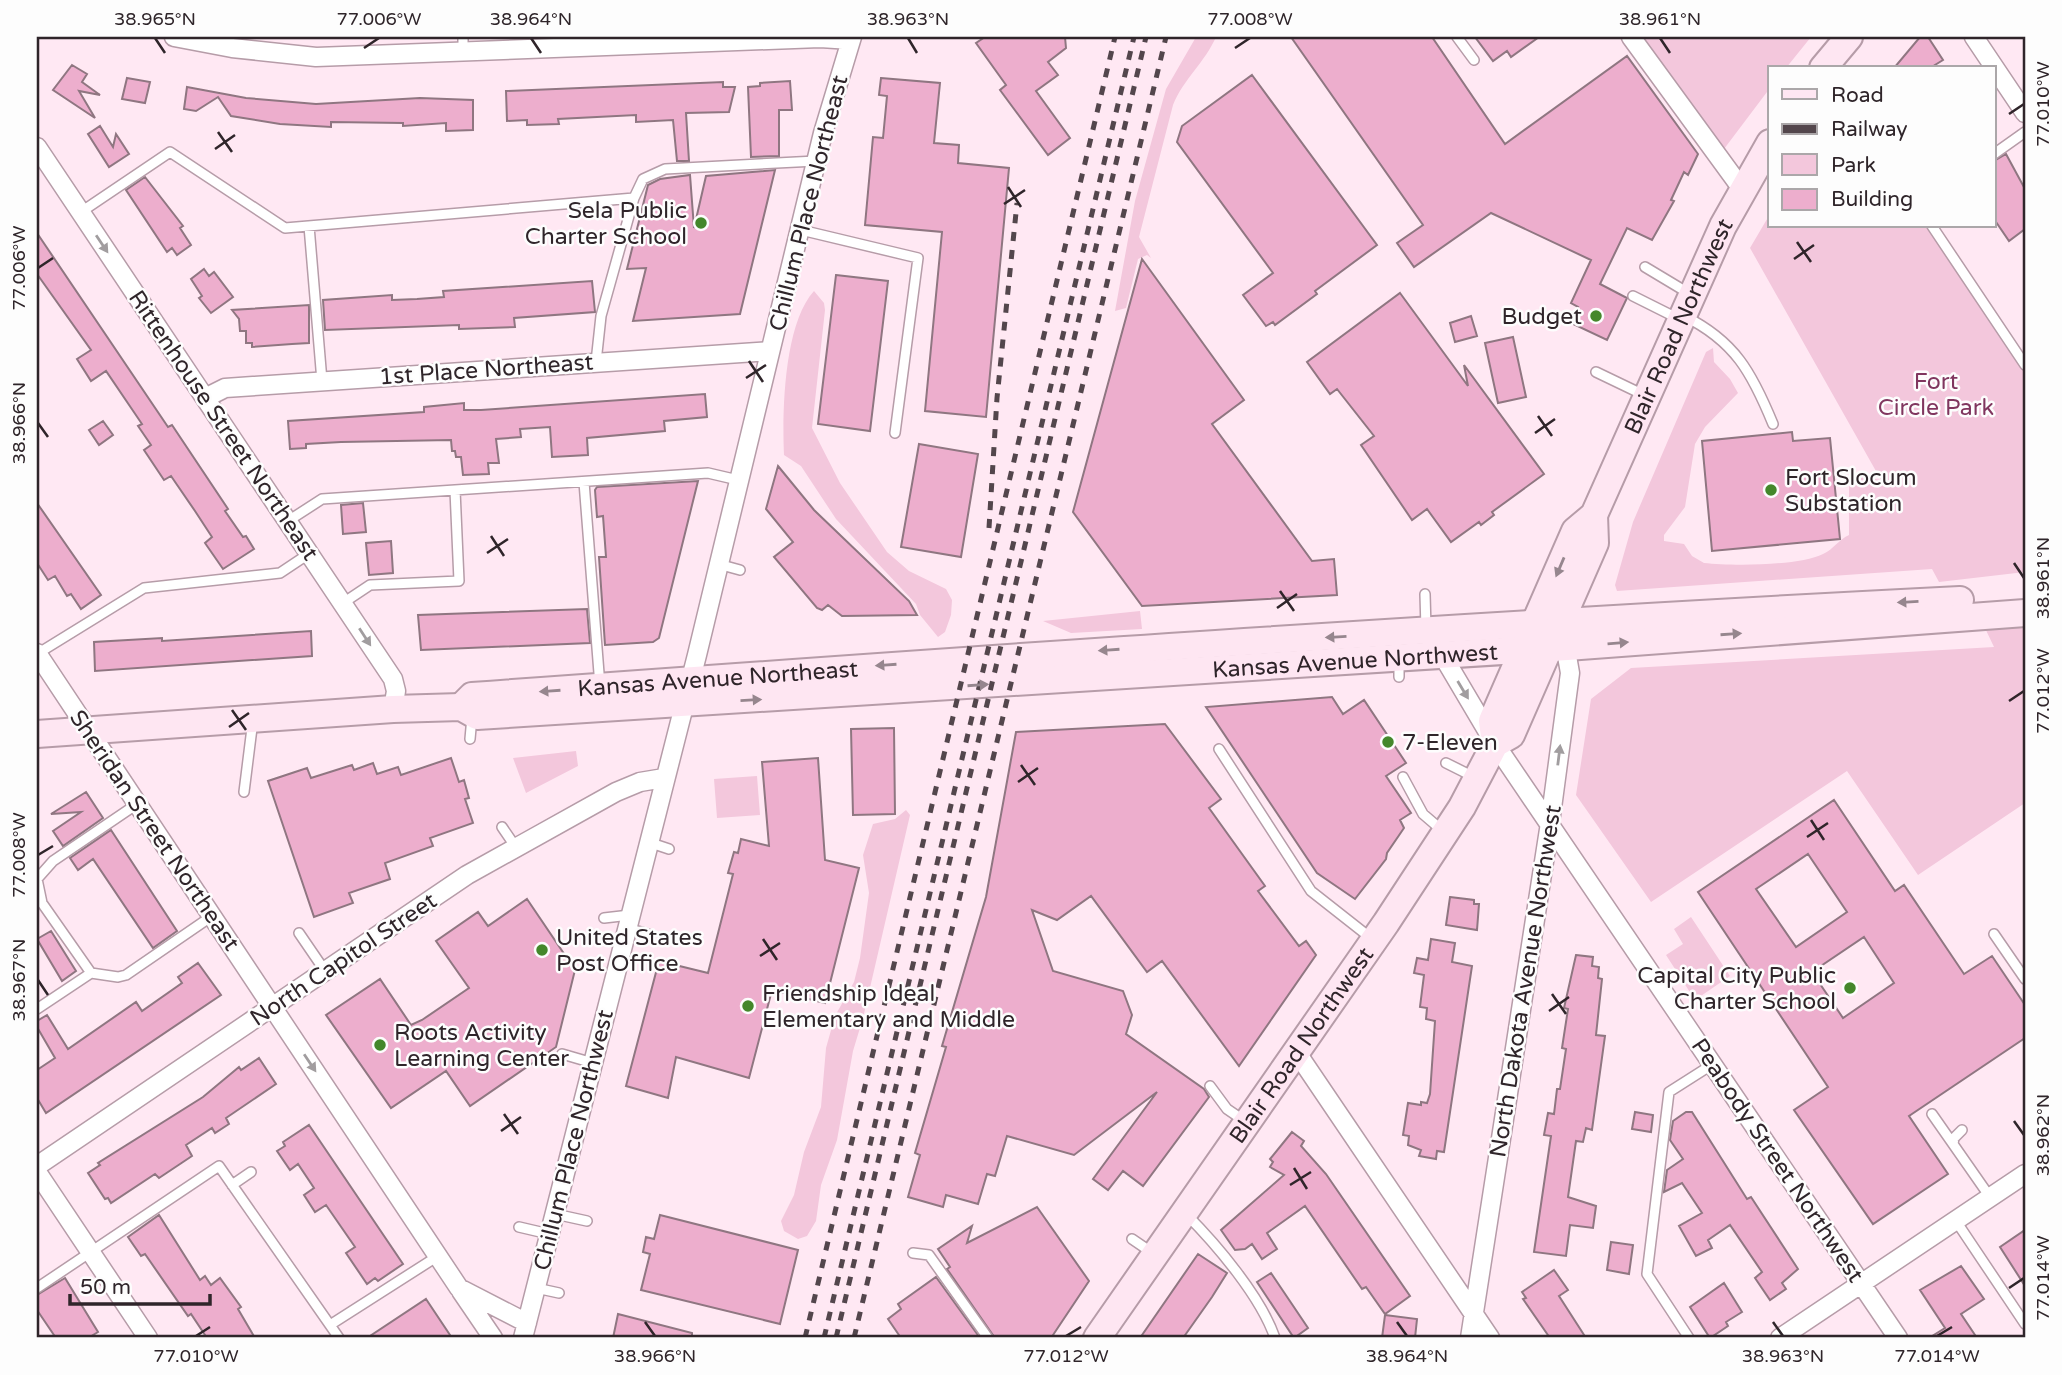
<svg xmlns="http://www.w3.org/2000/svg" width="2062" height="1375" viewBox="0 0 2062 1375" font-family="'Varela Round',sans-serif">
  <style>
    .green { fill: #f3c7dc }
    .building { fill: #edaecd; stroke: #8f7681; stroke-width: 2; fill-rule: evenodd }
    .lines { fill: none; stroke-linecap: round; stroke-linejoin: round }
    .lane-casing { stroke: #b69ca8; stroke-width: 12 }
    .street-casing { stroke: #b69ca8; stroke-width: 21 }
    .secondary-casing { stroke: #b69ca8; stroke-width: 30 }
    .lane { stroke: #fff; stroke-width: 9 }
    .street { stroke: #fff; stroke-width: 18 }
    .secondary { stroke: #fee6f2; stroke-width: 26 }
    .rail { stroke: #53464c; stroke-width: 5; stroke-dasharray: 9 9; stroke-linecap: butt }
    .oneway { fill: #a19d9f }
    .oneway2 { fill: #96868e }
    .ticks { fill: none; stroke: #2f252a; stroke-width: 2.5 }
    .poi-dot { fill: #44872b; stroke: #fdfdfd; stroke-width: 2.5 }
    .labels { text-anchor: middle; stroke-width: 5; stroke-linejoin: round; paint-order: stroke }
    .street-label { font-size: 23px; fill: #2f252a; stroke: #fdfdfd }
    .poi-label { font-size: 23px; fill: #2f252a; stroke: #fdfdfd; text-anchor: start }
    .park-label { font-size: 23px; fill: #80365f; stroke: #fdfdfd }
    .neatline { fill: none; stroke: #2f252a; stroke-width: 2.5 }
    .ticks-label { font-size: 18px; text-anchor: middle; fill: #2f252a }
  </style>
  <rect width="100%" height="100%" fill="#ffe8f3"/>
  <path class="green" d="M1196 37H1216C1205 62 1183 80 1173 105L1139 237 1151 258 1147 255 1138 259 1126 308 1115 311 1135 201 1166 89Z
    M1641 37H1811L1786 68H1770V88L1724 149Z
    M1770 214V226H1926L2025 366V572L1939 582 1932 569 1617 591 1615 585 1633 522 1706 352 1713 348 1714 362 1730 379 1738 393 1705 427 1695 444 1685 507 1664 535V541L1684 544 1692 556 1704 563C1732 566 1799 566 1823 554 1834 549 1838 540 1849 535V486L1862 477 1881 480 1750 248Z
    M814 291 824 303 825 310 812 428 840 483 887 552 909 571 946 589 952 600 951 615 945 632 938 637 920 615 916 604 836 519 801 466 784 455C782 411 784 324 814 291Z
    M1140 611 1142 629 1071 633 1043 621Z
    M2025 624V803L1918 875 1847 771 1651 902 1576 795 1591 699 1631 668 1994 647 1984 626Z
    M576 751 578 766 526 793 513 758Z
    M757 776 760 815 717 818 714 779Z
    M906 810 910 815 863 1018 853 1051 837 1140 821 1185 816 1221 807 1236 798 1239 784 1231 781 1221 794 1195 804 1152 821 1107 826 1048 835 1016 854 982 860 958 869 893 863 855 873 824 895 819Z
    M1691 917 1730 976 1695 1000 1666 955 1683 944 1674 929Z"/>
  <path class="building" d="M985 37H1065L1066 48 1048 62 1058 75 1036 91 1070 138 1048 155 1000 90 1006 85 976 43Z
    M1291 37H1432L1505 144 1627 56 1698 154 1688 175 1684 172 1671 200 1674 201 1652 240 1627 228 1600 284 1627 298 1607 340 1571 323 1578 307 1571 303 1591 260 1491 213 1414 267 1397 243 1423 225Z
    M1475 37H1539L1511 57 1507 51 1493 61Z
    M1920 37H1928L1943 60 1930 68H1894Z
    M72 65 87 74 82 82 100 95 79 91 95 118 53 90Z
    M1252 75 1377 245 1315 291 1317 294 1275 325 1273 322 1266 326 1243 295 1273 273 1177 142 1182 126Z
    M127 78 150 82 145 103 122 99Z
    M881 78 940 83 934 143 959 145 958 163 1009 168 986 417 925 411 942 232 865 225 873 137 883 138 887 96 879 95Z
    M790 81 792 110H779V156L751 157 748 87 760 86V83Z
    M723 82V87H735L729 112 686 113 689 161H677L673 120 636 122V115L558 119 559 124 527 125V120L507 121 506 91Z
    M187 87 246 98 316 104 420 98 473 100V130L446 131V123L403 126V123L331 122V127L280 124 231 116 218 97 196 111 184 109Z
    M100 126 113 147 116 134 129 154 109 167 88 134Z
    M2006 154 2025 189V229L2009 241 1994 219V161Z
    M775 170 740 314 633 321 646 268 627 269 648 185 660 179 690 175 694 228 706 176Z
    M145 177 183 226 180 228 191 245 177 255 172 248 167 252 126 190Z
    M37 233 168 427 172 425 228 509 225 511 243 537 246 536 254 549 223 569 205 543 212 537 195 511 171 476 164 480 144 450 151 445 138 426 142 424 106 371 91 381 77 359 91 350 37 274Z
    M1142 259 1244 400 1212 424 1312 561 1334 559 1337 595 1142 606 1073 512Z
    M204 269 209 276 214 272 233 297 211 313 199 298 202 296 191 279Z
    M836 275 888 281 870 431 818 424Z
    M592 281 595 312 514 318 515 327 459 329V325L325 330 323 300 392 295V300L417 299 444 297 443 291Z
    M1400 293 1468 386 1464 365 1544 474 1492 512 1494 515 1481 525 1479 522 1451 542 1427 509 1412 520 1361 445 1374 436 1337 389 1330 394 1307 362Z
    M309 305V343L292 344 252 347V343H246V331H240L239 319 232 310Z
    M1471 316 1477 336 1455 342 1450 323Z
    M1513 337 1526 397 1498 403 1485 343Z
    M705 394 707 417 664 421 665 431 587 438 588 455 552 457 550 427 520 429 521 437 496 439 499 463H488L489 474 463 475 461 457H456L455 451H452L451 440 341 442 306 444V448L290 449 288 421 424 412V407L464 403V410H481Z
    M103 421 113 435 99 445 89 430Z
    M1792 432 1793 441 1830 438 1840 539 1712 551 1702 441Z
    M919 444 978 454 961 557 901 547Z
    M778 466 814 510 909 601 917 615 842 616 828 605 822 610 817 608 774 557 793 542 766 509Z
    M698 481 659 638 653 642 605 645 599 557H606L603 516 597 517 595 490 597 487Z
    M37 503 101 595 81 609 71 594 67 596 55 576 48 580 37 563Z
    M363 503 366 532 343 534 341 505Z
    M391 541 393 573 369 575 366 543Z
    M587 609 590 643 421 650 418 615Z
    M311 631 312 656 95 671 94 642 162 638V641Z
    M1332 697 1343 714 1364 700 1406 763 1386 776 1411 813 1400 820 1404 828 1387 853 1386 859 1355 899 1317 873 1206 707Z
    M1165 724 1221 799 1209 808 1265 886 1258 891 1299 946 1306 941 1316 955 1239 1066 1162 961 1147 972 1091 896 1057 920 1032 910 1053 971 1123 991 1132 1015 1126 1034 1204 1089 1209 1097 1143 1186 1123 1171 1108 1190 1093 1179 1157 1092 1074 1155 1007 1136 995 1176 987 1174 978 1204 946 1195 943 1207 908 1197 920 1155 915 1153 946 1047 942 1046 986 897 1016 732Z
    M894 728 895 814 853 815 851 729Z
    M451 758 459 782 464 780 469 798 465 799 473 823 430 838 433 846 385 863 390 879 349 893 353 903 314 917 268 781 307 768 311 778 352 765 354 770 373 763 377 774 398 767 401 775Z
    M818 758 825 860 859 868 825 1003 772 990 749 1078 676 1057 668 1098 626 1086 659 961 708 973 733 874 728 873 734 852 738 853 741 839 769 846 762 762Z
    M86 792 103 818 63 846 53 831 81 812 51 814Z
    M1834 800 1895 891 1904 885 1964 974 1992 956 2025 1005V1038L1909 1116 1948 1174 1873 1224 1794 1110 1828 1087 1698 892ZM1808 854 1847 912 1796 947 1756 889ZM1864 937 1894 983 1843 1018 1812 972Z
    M111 830 177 931 153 948 93 859 78 870 70 858Z
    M1450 897 1474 900V904H1479L1477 930 1446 925Z
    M527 899 575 970 556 1047 470 1106 446 1071 391 1108 326 1015 380 979 411 1025 422 1020 469 988 436 941 478 912 488 926Z
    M51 931 76 971 62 981 37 939Z
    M1431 939 1455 943 1452 962 1472 966 1444 1152 1437 1151 1436 1159 1419 1156 1421 1150 1408 1145 1409 1136 1403 1135 1408 1103 1421 1105V1102L1427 1103 1430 1094 1435 1021 1426 1019 1427 1008 1420 1007 1424 975 1414 973 1417 958 1428 960Z
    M1576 955 1593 957 1592 966 1599 967 1598 978 1602 979 1596 1035 1605 1036 1592 1130 1586 1128 1583 1142 1576 1141 1568 1197 1596 1206 1593 1228 1570 1225 1566 1256 1534 1252 1551 1136 1544 1135 1548 1113 1554 1114 1557 1089H1560L1566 1049 1562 1048 1568 1009 1564 1008Z
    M198 963 221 995 46 1113 37 1098V1070L55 1058 37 1027V1021L47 1015 68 1049 136 1002 142 1011 182 983 178 977Z
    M259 1058 276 1084 226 1118 229 1124 215 1133 212 1128 186 1145 192 1156 159 1178 155 1174 111 1203 108 1198 105 1199 88 1173 100 1165 98 1163 203 1097 239 1067 241 1070Z
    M1635 1112 1653 1115 1651 1132 1632 1129Z
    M1686 1112H1692L1747 1199 1751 1197 1798 1269 1782 1283 1786 1289 1770 1300 1755 1278 1762 1272 1730 1225 1708 1240 1712 1248 1696 1256 1679 1226 1702 1213 1682 1183 1664 1192 1667 1170 1683 1159 1670 1140 1673 1121Z
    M309 1125 403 1264 378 1281 375 1278 367 1284 346 1253 355 1247 326 1205 315 1212 304 1195 314 1188 298 1164 290 1170 277 1151 285 1146 283 1142Z
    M1292 1132 1304 1141 1301 1146 1326 1174 1410 1296 1385 1314 1366 1287 1362 1289 1305 1206 1267 1233 1277 1249 1262 1259 1252 1244 1245 1249 1235 1250 1221 1230 1284 1175 1270 1167 1273 1162 1270 1159Z
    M1037 1207 1089 1281 1051 1338H995L947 1269 950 1267 938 1249 972 1226 967 1243Z
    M159 1215 200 1280 205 1276 211 1285 220 1278 241 1307 238 1309 255 1338H207L191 1314 188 1316 145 1254 141 1256 128 1237Z
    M660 1215 798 1250 780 1324 641 1290 650 1254 643 1252 646 1237 654 1239Z
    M2025 1230V1286L2000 1247Z
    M1611 1242 1633 1245 1629 1274 1607 1270Z
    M1198 1254 1227 1273 1212 1297 1183 1338H1140Z
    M1961 1266 1984 1299 1961 1314 1977 1338H1929L1945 1328 1920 1290Z
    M1554 1270 1568 1290 1559 1296 1586 1338H1550L1523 1299 1526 1298 1522 1292Z
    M1271 1273 1308 1328 1294 1338 1257 1282Z
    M936 1277 980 1338H901L888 1319 901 1309 898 1304Z
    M65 1278 98 1332 88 1338H56L37 1310V1295Z
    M1724 1283 1742 1312 1726 1322 1728 1326 1710 1338 1690 1307Z
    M426 1299 452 1338H367Z
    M618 1314 692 1333V1338H613Z
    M1385 1315 1417 1319 1415 1338H1382Z"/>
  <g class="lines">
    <defs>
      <path id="lane" d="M463 37V52
        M1457 37 1474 60
        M1994 154 2025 132
        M81 212 170 152 285 228 634 198
        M309 226 322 381
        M1932 226 2025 365
        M801 230 918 258 895 433
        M1645 267 1690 294
        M1633 296 1679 319
        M1684 316C1735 341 1752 373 1773 424
        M596 362 601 316 634 198 643 179 665 169 816 161
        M1596 372 1646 396
        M584 482 600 686
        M288 521 322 499 708 473 738 480
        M718 564 740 570
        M1425 594 1426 629
        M343 603 370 585 459 581 455 490
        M37 654 144 588 280 573 310 553
        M1399 677V660
        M470 739 472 717
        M1219 749 1311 891 1372 939
        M1446 763 1476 778
        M1403 777 1423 814 1444 832
        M244 792 253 720
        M502 827 515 846
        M648 842 669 849
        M604 918 630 915
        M627 928 648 934
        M299 933 325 971
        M1994 934 2025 979
        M91 973 42 903 37 879 53 861 137 804
        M37 1009 91 973 118 977 126 975 212 916
        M562 1054 593 1063
        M1210 1086 1227 1109 1246 1122
        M1932 1114 1953 1144
        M1962 1130 1954 1138 1953 1144 1990 1197
        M232 1185 251 1172
        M555 1214 587 1221
        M1186 1214C1217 1245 1261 1297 1275 1338
        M1956 1221 2025 1324
        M519 1227 549 1234
        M1132 1239 1154 1254
        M913 1253 929 1255 988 1338
        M37 1288 219 1166 339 1338
        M536 1288 559 1293
        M330 1325 438 1256
        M1689 1338 1647 1274 1669 1092 1713 1064"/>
      <path id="street" d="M174 37 232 48 316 57 820 38 851 40
        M1631 37 1742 189
        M1974 37 2025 113
        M37 147 393 679 396 691 393 709
        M205 398 225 388 770 351
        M1437 646 1495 744 1898 1338
        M37 653 459 1288 527 1323
        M1295 1050 1490 1338
        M37 1166 467 875 616 792 640 782 664 778
        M37 1172 148 1338
        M461 1291 493 1338
        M523 1338 697 655 823 133 852 37
        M1470 1338 1550 823 1570 673 1564 639
        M1780 1338 2025 1174"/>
      <g id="secondary">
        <path d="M1823 68 1849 37"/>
        <path id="s1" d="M461 707 472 696C968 660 1464 625 1960 600"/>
        <path id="s2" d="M37 734 393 709 461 707 477 716 1567 647 2025 613"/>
        <path id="s3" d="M1495 744 1492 721 1575 531 1594 515 1723 226 1770 143"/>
        <path id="s4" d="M1097 1338 1386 923 1462 807 1495 744 1511 735 1595 543 1594 515"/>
      </g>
    </defs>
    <use href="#lane" class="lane-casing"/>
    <use href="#street" class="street-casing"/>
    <use href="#secondary" class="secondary-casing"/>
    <use href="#lane" class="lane"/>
    <use href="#street" class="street"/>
    <use href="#secondary" class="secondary"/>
    <path class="rail" d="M989 528 997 398 1017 203
      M805 1338 1115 37
      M824 1338 1134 37
      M836 1338 1146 37
      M854 1338 1166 37"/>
  </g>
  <defs><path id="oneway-solid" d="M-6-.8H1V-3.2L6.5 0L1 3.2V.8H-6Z" transform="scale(1.75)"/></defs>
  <g class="oneway">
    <use href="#oneway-solid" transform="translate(102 244) rotate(56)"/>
    <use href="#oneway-solid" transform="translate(365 637) rotate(57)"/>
    <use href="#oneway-solid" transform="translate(1463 690) rotate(59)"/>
    <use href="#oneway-solid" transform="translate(1559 755) rotate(-83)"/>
    <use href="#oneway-solid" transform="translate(310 1063) rotate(56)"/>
  </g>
  <g class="oneway2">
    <use href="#oneway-solid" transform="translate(1560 567) rotate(113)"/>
    <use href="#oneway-solid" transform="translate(1908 602) rotate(177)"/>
    <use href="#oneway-solid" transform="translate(1731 634) rotate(-4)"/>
    <use href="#oneway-solid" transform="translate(1336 637) rotate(177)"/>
    <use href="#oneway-solid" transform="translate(1618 643) rotate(-5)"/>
    <use href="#oneway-solid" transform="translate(1109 650) rotate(176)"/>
    <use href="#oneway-solid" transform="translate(886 665) rotate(176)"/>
    <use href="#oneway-solid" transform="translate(978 685) rotate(-4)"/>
    <use href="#oneway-solid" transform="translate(550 691) rotate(176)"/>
    <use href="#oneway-solid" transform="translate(751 700) rotate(-3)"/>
  </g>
  <path class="ticks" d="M155 38 165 53M531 38 541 53M908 38 917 53M1660 38 1670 53M364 48 379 38M1235 48 1250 38M2009 114 2024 104M218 132 232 152M215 149 235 135M1008 187 1021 207M1004 204 1025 190M1797 242 1811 262M1794 259 1814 245M38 268 53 258M749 361 763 382M746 378 766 365M1538 416 1552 436M38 423 48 437M1535 433 1555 419M491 536 504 556M487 553 508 539M2014 563 2024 578M1280 591 1294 611M1277 608 1297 594M2009 701 2024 691M232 710 246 730M229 727 249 713M1021 765 1035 785M1018 782 1038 768M1811 820 1824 840M1807 837 1828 823M38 855 53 846M763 939 777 960M760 956 780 943M38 980 48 995M1552 994 1566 1014M1549 1011 1569 997M504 1114 518 1134M2014 1121 2024 1135M501 1131 521 1117M1294 1168 1307 1189M1290 1185 1311 1172M2009 1288 2024 1278M645 1322 655 1336M1397 1322 1407 1336M1773 1322 1783 1336M196 1336 210 1327M1066 1336 1081 1327M1937 1336 1952 1327"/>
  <g class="poi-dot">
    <circle cx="701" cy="223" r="7"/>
    <circle cx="1596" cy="316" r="7"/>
    <circle cx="1771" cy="490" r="7"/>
    <circle cx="1388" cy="742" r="7"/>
    <circle cx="542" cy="950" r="7"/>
    <circle cx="1850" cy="988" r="7"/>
    <circle cx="748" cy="1006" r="7"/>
    <circle cx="380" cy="1045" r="7"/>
  </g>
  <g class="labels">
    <g class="street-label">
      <text transform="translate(808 203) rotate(-76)" y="8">Chillum Place Northeast</text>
      <text dy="8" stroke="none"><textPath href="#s3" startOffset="462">Blair Road Northwest</textPath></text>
      <text transform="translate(486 369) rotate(-4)" y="8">1st Place Northeast</text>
      <text transform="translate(224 425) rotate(56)" y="8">Rittenhouse Street Northeast</text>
      <text dy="8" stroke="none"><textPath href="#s2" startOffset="1323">Kansas Avenue Northwest</textPath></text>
      <text dy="8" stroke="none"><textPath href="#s1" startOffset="262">Kansas Avenue Northeast</textPath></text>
      <text transform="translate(155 830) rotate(56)" y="8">Sheridan Street Northeast</text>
      <text transform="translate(343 959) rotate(-34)" y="8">North Capitol Street</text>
      <text transform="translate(1525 981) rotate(-81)" y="8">North Dakota Avenue Northwest</text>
      <text dy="8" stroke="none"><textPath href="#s4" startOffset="357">Blair Road Northwest</textPath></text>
      <text transform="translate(573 1140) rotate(-76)" y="8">Chillum Place Northwest</text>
      <text transform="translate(1778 1160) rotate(56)" y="8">Peabody Street Northwest</text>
    </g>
    <g class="poi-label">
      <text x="687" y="218" text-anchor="end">Sela Public<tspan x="687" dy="26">Charter School</tspan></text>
      <text x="1582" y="324" text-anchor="end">Budget</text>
      <text x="1785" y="485">Fort Slocum<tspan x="1785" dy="26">Substation</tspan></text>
      <text x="1402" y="750">7-Eleven</text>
      <text x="556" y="945">United States<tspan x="556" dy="26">Post Office</tspan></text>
      <text x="1836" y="983" text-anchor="end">Capital City Public<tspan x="1836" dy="26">Charter School</tspan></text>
      <text x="762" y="1001">Friendship Ideal<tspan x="762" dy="26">Elementary and Middle</tspan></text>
      <text x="394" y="1040">Roots Activity<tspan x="394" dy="26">Learning Center</tspan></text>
    </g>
    <g class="park-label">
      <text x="1936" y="389">Fort<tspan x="1936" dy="26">Circle Park</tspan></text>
    </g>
  </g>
  <rect width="2062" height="1375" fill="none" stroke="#fdfdfd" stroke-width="77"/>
  <rect x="1768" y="66" width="228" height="161" fill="#fdfdfd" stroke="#aba7a9" stroke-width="2"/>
  <rect x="1782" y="89" width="35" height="10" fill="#fee6f2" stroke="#aba7a9" stroke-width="2"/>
  <text x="1831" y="102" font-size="21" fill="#2f252a">Road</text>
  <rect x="1782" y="124" width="35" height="10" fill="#53464c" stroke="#aba7a9" stroke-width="2"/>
  <text x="1831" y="136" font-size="21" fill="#2f252a">Railway</text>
  <rect x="1782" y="154" width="35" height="21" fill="#f3c7dc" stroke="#aba7a9" stroke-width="2"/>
  <text x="1831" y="172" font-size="21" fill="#2f252a">Park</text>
  <rect x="1782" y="189" width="35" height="21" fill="#edaecd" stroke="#aba7a9" stroke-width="2"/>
  <text x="1831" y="206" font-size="21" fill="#2f252a">Building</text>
  <path d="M70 1294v10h140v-10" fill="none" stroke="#2f252a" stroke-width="3.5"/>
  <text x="80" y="1294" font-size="21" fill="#2f252a" stroke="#fdfdfd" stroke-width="5" paint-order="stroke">50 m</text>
  <rect x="38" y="38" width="1986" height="1298" class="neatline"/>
  <g class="ticks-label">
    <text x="155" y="25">38.965°N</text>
    <text x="379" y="25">77.006°W</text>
    <text x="531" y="25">38.964°N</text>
    <text x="908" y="25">38.963°N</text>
    <text x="1250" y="25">77.008°W</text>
    <text x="1660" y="25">38.961°N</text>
    <text transform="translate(2043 104) rotate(-90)" y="6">77.010°W</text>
    <text transform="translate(19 268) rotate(-90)" y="6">77.006°W</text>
    <text transform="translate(19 423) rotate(-90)" y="6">38.966°N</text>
    <text transform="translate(2043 578) rotate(-90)" y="6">38.961°N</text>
    <text transform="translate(2043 691) rotate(-90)" y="6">77.012°W</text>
    <text transform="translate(19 855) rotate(-90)" y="6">77.008°W</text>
    <text transform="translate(19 980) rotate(-90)" y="6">38.967°N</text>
    <text transform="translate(2043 1135) rotate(-90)" y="6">38.962°N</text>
    <text transform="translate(2043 1278) rotate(-90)" y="6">77.014°W</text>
    <text x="196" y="1362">77.010°W</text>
    <text x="655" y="1362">38.966°N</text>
    <text x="1066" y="1362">77.012°W</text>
    <text x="1407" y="1362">38.964°N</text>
    <text x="1783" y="1362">38.963°N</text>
    <text x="1937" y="1362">77.014°W</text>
  </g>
</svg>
